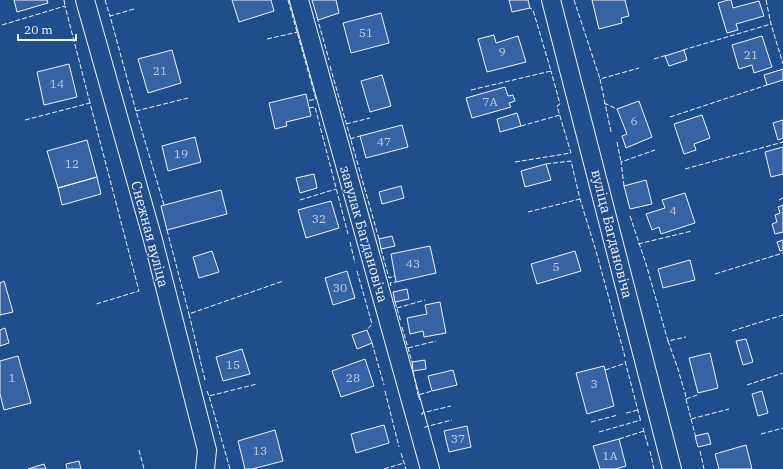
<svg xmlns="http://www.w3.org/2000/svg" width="783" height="469" viewBox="0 0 783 469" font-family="'IBM Plex Serif',serif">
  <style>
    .building { fill: #3563a3; stroke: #f2f6ff }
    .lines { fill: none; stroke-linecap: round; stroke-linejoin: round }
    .street-casing { stroke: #f2f6ff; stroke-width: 20 }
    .street { stroke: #1f4e8c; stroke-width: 18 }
    .fence { stroke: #f2f6ff; stroke-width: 1; stroke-dasharray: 5 2; stroke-linecap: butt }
    .labels { text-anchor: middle; stroke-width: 3; stroke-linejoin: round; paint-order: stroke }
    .number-label { font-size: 12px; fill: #c3d1e8 }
    .street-label { font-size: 14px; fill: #f2f6ff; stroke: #1f4e8c }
  </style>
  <rect width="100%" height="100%" fill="#1f4e8c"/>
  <path class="building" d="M14 0H47L48 3 17 12Z
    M232 0H271L274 11 239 22Z
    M312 0H336L339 13 318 20Z
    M509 0H528L530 8 512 12Z
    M592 0H625L629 16 621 18 622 23 599 29Z
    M728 0H731L733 8 759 1 764 16 736 24 738 30 727 33 718 3Z
    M381 13 389 43 351 53 343 23Z
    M494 35 496 43 518 36 526 62 487 72 478 39Z
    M762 36 772 67 754 73 752 65 739 69 732 45Z
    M172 50 181 83 148 93 138 59Z
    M684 50 687 60 669 66 665 56Z
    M69 64 77 97 44 105 37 72Z
    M783 69V80L767 85 764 75Z
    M382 75 391 106 370 112 361 81Z
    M505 87 508 96 513 95 515 101 509 103 511 107 472 118 466 98Z
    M306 94 311 116 286 122 287 126 275 129 269 103Z
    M639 101 652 137 626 148 622 136 627 134 617 109Z
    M517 113 521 126 500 132 497 119Z
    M702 115 710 138 694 144 696 150 684 154 674 124Z
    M783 120V138L778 140 773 123Z
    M402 125 408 147 366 158 360 136Z
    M195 137 201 162 168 171 162 146Z
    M87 140 97 177 58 188 47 151Z
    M783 147V174L771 177 765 152Z
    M546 164 551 180 525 187 521 171Z
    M314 174 317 188 300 193 296 178Z
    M97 177 101 194 62 205 58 188Z
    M646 180 652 204 630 209 624 186Z
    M401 186 404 198 382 204 379 192Z
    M221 190 227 214 167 230 161 206Z
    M685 193 695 223 661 234 659 227 652 230 646 214 665 208 662 200Z
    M331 201 339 228 306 238 298 210Z
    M783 205V232L775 234 772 224 777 222 775 215 780 213 778 207Z
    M392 236 395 246 381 249 379 239Z
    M783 240V250L780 251 777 242Z
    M430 246 436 273 396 282 391 254Z
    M212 251 219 272 199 278 193 257Z
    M575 251 581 271 537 284 531 264Z
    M690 260 695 280 663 288 658 269Z
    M347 271 355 298 333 305 325 278Z
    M4 281 13 312 0 315V283Z
    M407 289 409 299 395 302 393 292Z
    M440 302 446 333 424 337 423 331 410 334 407 318 427 314 425 305Z
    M5 328 9 343 0 346V330Z
    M367 330 372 343 357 349 352 335Z
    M746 339 753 362 743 365 736 341Z
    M242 349 250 374 223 381 216 357Z
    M710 353 718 388 698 393 689 358Z
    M18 356 31 403 4 410 0 394V361Z
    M365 359 374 386 341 397 332 371Z
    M425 360 426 369 413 371 412 362Z
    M604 366 614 406 587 414 576 373Z
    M453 370 457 385 432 391 428 376Z
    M762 391 768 413 758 416 752 394Z
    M384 425 389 443 356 453 351 434Z
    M467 426 471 447 449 452 444 431Z
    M275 430 283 461 252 469H245L238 441Z
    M708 433 711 444 698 447 695 436Z
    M619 439 626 466 615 469H600L593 446Z
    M746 445 752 469H719L715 454Z
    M79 461 81 469H67L66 464Z
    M44 464 46 469H28Z"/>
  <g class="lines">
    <defs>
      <path id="street" d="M85 0 153 240 207 450 205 469
        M299 0 430 469
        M551 0 672 469"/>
    </defs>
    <use href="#street" class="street-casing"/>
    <use href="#street" class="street"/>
    <path class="fence" d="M64 0 65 6
      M105 0 110 16
      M288 0 316 99 307 101
      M574 0 600 79
      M766 0 771 24 783 64
      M134 9 110 16 136 111
      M317 17 329 60
      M2 25 65 6 90 103
      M267 39 298 32
      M683 50 771 24
      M654 59 667 55
      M330 66 379 239
      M471 90 551 71 533 10 530 8
      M604 103 617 109
      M309 108 315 107 348 234
      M670 117 767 85
      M25 120 90 103 139 291 96 304
      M346 124 370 118
      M521 126 560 115
      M611 132 600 79 639 68
      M350 139 360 136
      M617 142 621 162
      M515 162 571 153 557 106 560 104 551 71
      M546 164 571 161 580 199 596 251 625 357
      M685 169 783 142
      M624 186 621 162 655 150
      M300 200 336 189
      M779 200 783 198
      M164 205 136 111 188 98
      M528 212 580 199
      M630 216 646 264 668 341 686 337
      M167 230 189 314
      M350 242 355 263
      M638 244 692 231
      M381 249 389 278 395 276
      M357 271 372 324 367 330
      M715 274 783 253
      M391 286 390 283 396 282
      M395 302 401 322
      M397 308 425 300
      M402 327 412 362
      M732 331 783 315
      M668 341 678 369 684 390
      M372 343 384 385
      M408 348 436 341
      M625 361 641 422
      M605 370 626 363
      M413 371 418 395
      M205 380 189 314 283 281
      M747 385 783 373
      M207 391 209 396
      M385 391 399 447
      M685 392 686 399 697 395
      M686 399 691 419 729 409
      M420 400 418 395 432 391
      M626 413 638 410
      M422 415V413L451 406
      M691 419 696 438
      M591 422 618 415
      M425 428V427L452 420
      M643 428 648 446
      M599 432 641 420
      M761 434 783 428
      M619 439 644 431
      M139 450 144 469
      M650 451 654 469
      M700 451 704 469
      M401 453 406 469
      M230 469 209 396 257 384
      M384 469 404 463"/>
  </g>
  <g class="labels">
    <g class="number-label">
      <text x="366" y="37">51</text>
      <text x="502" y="56">9</text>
      <text x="751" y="59">21</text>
      <text x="160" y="75">21</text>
      <text x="57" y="88">14</text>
      <text x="490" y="106">7А</text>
      <text x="634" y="125">6</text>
      <text x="384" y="146">47</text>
      <text x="181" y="158">19</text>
      <text x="72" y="168">12</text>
      <text x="673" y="215">4</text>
      <text x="319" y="223">32</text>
      <text x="413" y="268">43</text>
      <text x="556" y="271">5</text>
      <text x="340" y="292">30</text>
      <text x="233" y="369">15</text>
      <text x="12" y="382">1</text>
      <text x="353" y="382">28</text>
      <text x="594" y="388">3</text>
      <text x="458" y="443">37</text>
      <text x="260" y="455">13</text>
      <text x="610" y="460">1А</text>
    </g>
    <g class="street-label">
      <text transform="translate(150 234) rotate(75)" y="5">Снежная вуліца</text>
      <text transform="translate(364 234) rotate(74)" y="5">завулак Багдановіча</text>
      <text transform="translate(612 234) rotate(76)" y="5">вуліца Багдановіча</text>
    </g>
  </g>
  <path d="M18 34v6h58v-6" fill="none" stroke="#f2f6ff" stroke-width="2"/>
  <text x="24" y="34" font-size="12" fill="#f2f6ff" stroke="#1f4e8c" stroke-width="3" paint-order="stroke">20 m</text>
</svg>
